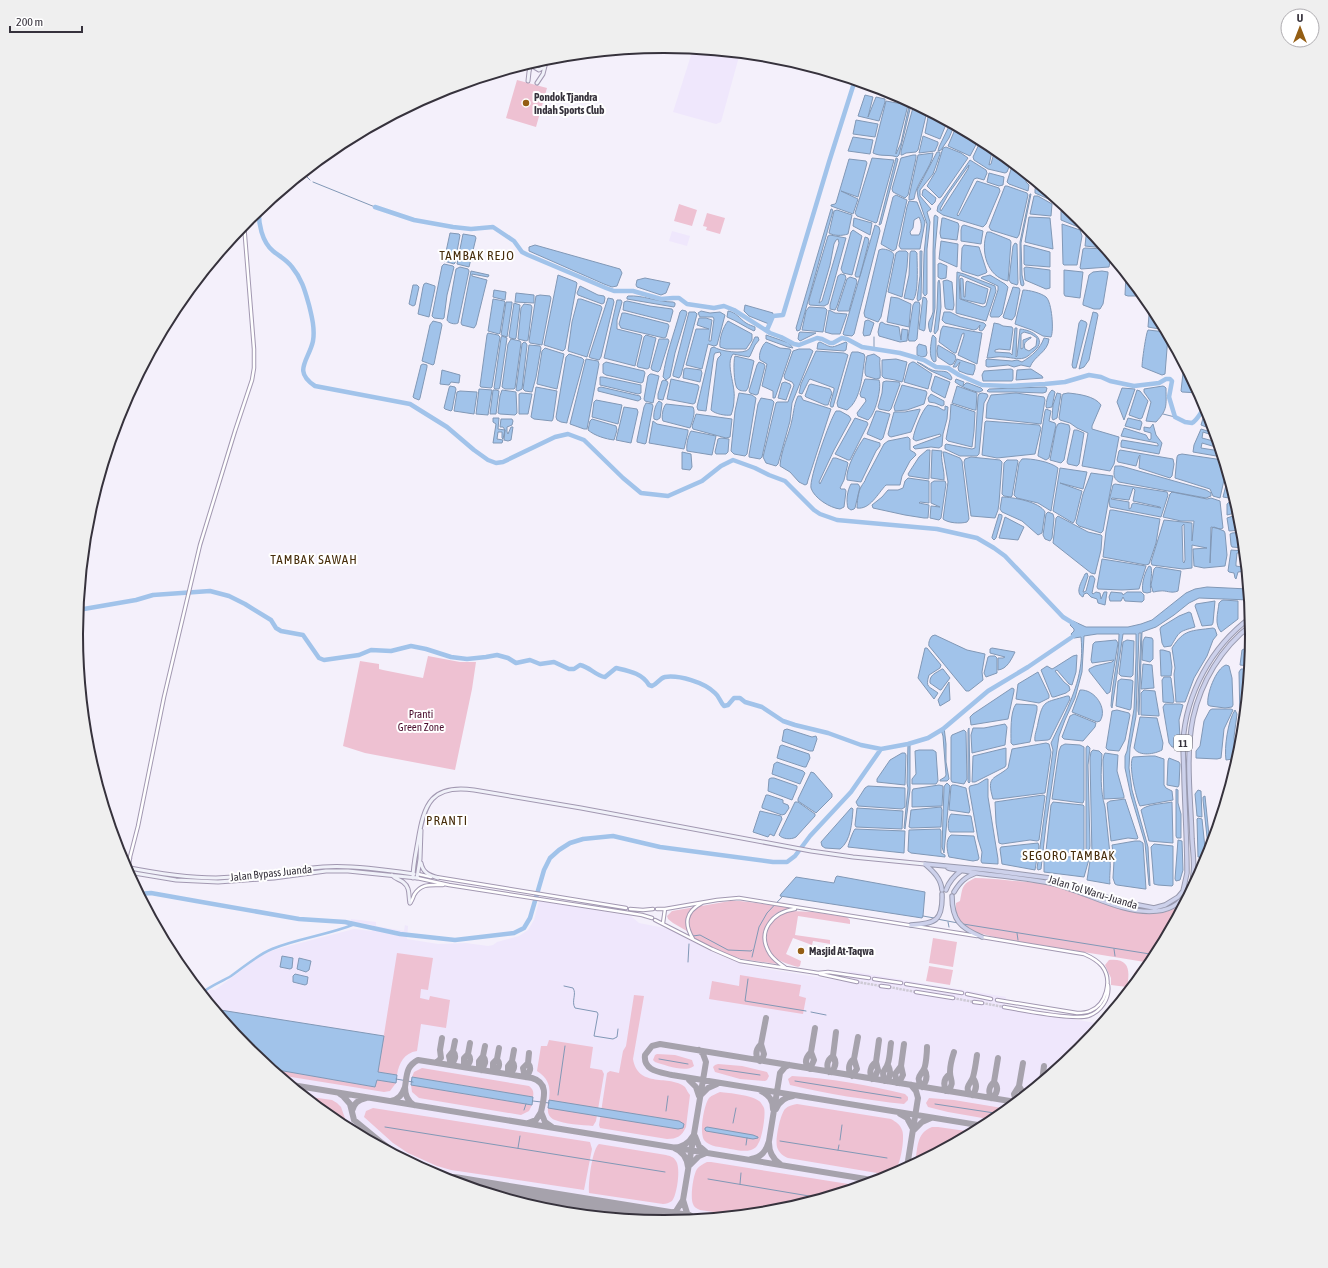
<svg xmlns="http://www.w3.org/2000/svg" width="1328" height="1268" viewBox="0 0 1328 1268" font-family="'Asap Condensed',sans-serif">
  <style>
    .built { fill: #efe7fc }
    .green { fill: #eec1d2 }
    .water { fill: #a1c3ea; stroke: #8198b6; fill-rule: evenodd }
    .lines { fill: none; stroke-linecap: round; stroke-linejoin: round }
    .stream { stroke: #8198b6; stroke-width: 1 }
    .canal { stroke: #a1c3ea; stroke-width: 2.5 }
    .river { stroke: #a1c3ea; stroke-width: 4.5 }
    .taxiway { stroke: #a6a2ac; stroke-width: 6 }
    .runway { stroke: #a6a2ac; stroke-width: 16 }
    .tertiary-tunnel { stroke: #cecad5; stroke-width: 2.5; stroke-dasharray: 2.5 1; stroke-linecap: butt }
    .tertiary-casing { stroke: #a298b1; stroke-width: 4.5 }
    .secondary-casing { stroke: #a298b1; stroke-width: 5 }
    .motorway-casing { stroke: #9899ae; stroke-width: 5.5 }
    .tertiary { stroke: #fff; stroke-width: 2.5 }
    .secondary { stroke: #f0f1f9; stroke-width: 3 }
    .motorway { stroke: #cdd1eb; stroke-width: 3.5 }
    .poi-dot { fill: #945e14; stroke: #fff; stroke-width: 1.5 }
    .labels { text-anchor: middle; stroke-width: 4; stroke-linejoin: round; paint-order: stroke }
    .shield { fill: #fff; stroke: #727076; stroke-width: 1 }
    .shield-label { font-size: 10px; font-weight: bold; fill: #36323c }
    .poi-label { font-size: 11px; font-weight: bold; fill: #36323c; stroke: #fff; text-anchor: start }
    .park-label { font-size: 11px; fill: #4a0d2d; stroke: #fff }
    .street-label { font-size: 11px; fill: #36323c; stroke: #fff }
    .quarter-label { font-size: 13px; letter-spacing: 1px; fill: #472d0b; stroke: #fff }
    .rim { fill: none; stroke: #36323c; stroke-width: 2 }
  </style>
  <rect width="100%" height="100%" fill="#f4f0fb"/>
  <path class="built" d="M693 49 740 53 721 122 716 124 673 112Z
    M672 231 690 236 687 246 669 241Z
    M539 901 631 916 639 923 670 929 714 953 744 965 847 982 849 971 1006 997 1004 1008 1096 1023 1095 1031 1092 1035 1084 1034 1083 1042H1086L1080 1050 990 1123 889 1177 778 1211 664 1222 549 1211 439 1177 337 1123 248 1050 203 995 210 990H215L259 957 271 951 281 948 354 929 372 931 373 925 351 922V919L376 922V926L404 931 405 925 408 926 407 939 438 944 466 943 488 946 493 945 497 942 519 936 528 930 534 920Z"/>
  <path class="green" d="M517 80 547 88 536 127 506 118Z
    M679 204 697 210 692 226 674 221Z
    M707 213 725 218 720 234 706 230 707 227 703 226Z
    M428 656 460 662H476L472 689 455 770 365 753 343 746 360 661 379 664V669L383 670 423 678Z
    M975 878C985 878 995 879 1005 880 1022 882 1038 882 1054 886 1090 895 1155 935 1186 899L1151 963 998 938 975 932 969 929 959 919 956 911V903L960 901C963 887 961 885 975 878Z
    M730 901H740L787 907V909C767 913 757 935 767 953 770 958 775 961 777 964L742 959 729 955 696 941 692 934 673 923 668 919 667 916 672 911Z
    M792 911 813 912 847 917 850 920V924L798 916 795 935 830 940V944L813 941 812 945 793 938 786 954 801 961 800 966 798 967C788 964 779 962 773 955 769 951 767 946 767 941 766 924 776 914 792 911Z
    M933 938 957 942 953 967 929 963Z
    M397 953 433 958 428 990 421 989 420 998 429 1000 430 996 450 1000 446 1028 421 1024 417 1051C404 1053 399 1063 397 1075L378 1072Z
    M1109 960C1130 958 1130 971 1127 987L1111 985V978L1105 965Z
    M929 966 953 970 950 985 926 981Z
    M1141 966H1148L1131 988C1132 979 1133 971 1141 966Z
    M740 975 801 985 799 996 806 998 803 1014 709 999 712 981 739 986Z
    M634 995 644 996 633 1059C638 1089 670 1074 685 1087 687 1090 688 1093 690 1095L686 1127C682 1136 677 1139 667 1139L600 1128 599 1125 607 1073 610 1071 619 1073 623 1051 626 1046Z
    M549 1040 593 1047 590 1068 602 1070 604 1074 596 1121 593 1126C582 1125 564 1124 555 1120 536 1112 564 1088 537 1071L541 1046H547Z
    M657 1054 675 1055 692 1060 694 1066C685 1073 665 1065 655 1062L653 1060 655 1055Z
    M718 1064 742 1066 767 1072 769 1076 767 1080 765 1081 740 1079 715 1072 713 1067 715 1065Z
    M422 1068 529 1086C533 1089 534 1092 533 1097L412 1077 414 1072Z
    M272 1069 375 1087 377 1080 396 1083 390 1091 384 1092 279 1075Z
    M792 1076C830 1078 868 1085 905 1094L908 1097V1100L904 1104C866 1100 828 1094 790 1085L788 1079Z
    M411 1085 532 1105 529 1111 521 1115 419 1098 412 1092Z
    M720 1092C729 1093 752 1095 759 1101 761 1102 763 1106 764 1108 766 1114 762 1139 758 1144 757 1147 754 1149 751 1150 744 1152 737 1150 730 1149 722 1147 709 1147 704 1140 699 1132 704 1105 709 1098 712 1095 716 1094 720 1092Z
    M304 1096 332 1100 337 1103 341 1107 347 1124 352 1131 337 1123Z
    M929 1098 954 1100 1008 1109 994 1120 948 1112 928 1107 926 1103Z
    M797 1104 891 1119C896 1122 900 1124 902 1130 905 1136 901 1161 897 1167 894 1172 889 1173 883 1174L788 1158C783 1156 779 1153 777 1147 775 1140 780 1115 785 1109 788 1106 792 1105 797 1104Z
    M373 1108 590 1142 592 1149 584 1190 451 1170 437 1166 408 1153 393 1143 364 1117 366 1111Z
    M932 1127H938L973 1132 915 1163C918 1148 916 1133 932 1127Z
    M599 1144 666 1155C670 1156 674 1157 676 1161 681 1168 677 1195 672 1201 669 1203 666 1204 663 1204L589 1193C588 1184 592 1149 599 1144Z
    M707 1162H711L861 1186 778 1211 734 1215 700 1210C696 1208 694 1207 693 1204 690 1198 693 1175 697 1169 699 1166 703 1164 707 1162Z"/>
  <path class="water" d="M865 95 873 97 868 117 876 97 885 99V102L879 121 858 116Z
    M886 101 908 105 896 152V154L901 143 909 106 911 105 899 155 897 157C889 154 881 157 873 153Z
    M914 104 927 111 918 150 916 152 906 153 902 155H901V151Z
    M929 112 947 122 940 139 925 133Z
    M856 120 878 124 875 137 853 134Z
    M950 124 954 126 949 138 941 150 938 151 939 147Z
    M956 127 979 139 970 156 948 146Z
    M923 136 938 142V144L935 151 919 153Z
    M853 137 873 140 870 154 848 151Z
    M981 140 993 147 989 165 991 164 995 149 1011 162 1007 172 1005 173 988 169 974 160 973 157Z
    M946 147 961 153 968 158 941 197 939 198 927 186 936 171 942 151 943 148Z
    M937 152H940V154L933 174 920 190V196L931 209 927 212 930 222 927 249V294L925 296 923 293 924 254 927 224 918 197 917 190Z
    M933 153C932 168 916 182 914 199L909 200V197L918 155Z
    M913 155H916V158L908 195 905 198 893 192 892 189 901 158Z
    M872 158 894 160 877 222 876 223 857 216 855 213Z
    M896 158 898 159 881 224 879 225Z
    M849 159 866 161 867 163 858 197 841 191 858 199 853 214 831 206V205L835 204 836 203Z
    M970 160 986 170 987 173 984 180 977 178 974 179 957 215 958 216 959 215 977 181 999 188 1000 191 986 224 983 227 943 215 937 211 938 206ZM969 165 968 169 941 211 940 209 949 193Z
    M1013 163 1027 175 1026 182 1029 185 1028 191 1009 184 1007 182Z
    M989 173 1004 177 1003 185 999 186 987 182Z
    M1036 183 1055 198 1053 201 1035 193V190Z
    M1005 186H1007L1027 193 1028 195 1019 235 1017 238 991 230 989 227Z
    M925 189 936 198 935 202 932 205 922 195 923 190Z
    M1031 194 1021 243 1022 275 1024 284 1023 286 1021 285 1020 279V242L1030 194Z
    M896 195 907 200 896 249 893 251 881 244 893 197Z
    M1034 196H1038L1052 204 1051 216 1030 214Z
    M909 201 917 202 925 222 920 249H901L899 246 907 207ZM919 217C922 223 922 229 919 235H911L910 232 913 228 914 220Z
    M831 209H832L833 211 800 330 797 331 796 328Z
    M837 210 852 215 848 234C842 236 834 236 829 233L834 211Z
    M1061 211 1083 223 1084 224 1083 229 1061 220Z
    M935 215 938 217 935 250V308L931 332H930C926 320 931 321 933 312V252L934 217Z
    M1029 217 1050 218 1053 249 1025 242Z
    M854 218 872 223 870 235 853 226Z
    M942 218H944L958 223 959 226 957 240 941 238 940 233Z
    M1062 224 1080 230 1082 236 1077 265H1064L1063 264Z
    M875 225 879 227 880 231 854 334 852 336 844 335 843 334Z
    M964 225 983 231 981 244 961 241V230L962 226Z
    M1087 227 1104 248 1085 246Z
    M853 230 862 236 852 275 843 273 841 269 851 232Z
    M987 232H990L1010 240 1011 242 1008 281C987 277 980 251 987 232Z
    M450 233 459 234 460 235 455 263 454 264 444 261Z
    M463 234 475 236 476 238 469 267 457 264Z
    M830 235 846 238 828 304 824 306 810 305 809 304V300L828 236ZM838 239 839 243 822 301 819 303 830 265 834 244 836 240Z
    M865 237 868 238 869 241 860 276 859 277H856L855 275Z
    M941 241 958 244 957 267 939 259Z
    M1015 243 1017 244 1018 283 1017 285 1011 283 1009 280 1013 246Z
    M535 245 620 269 622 273 617 286 612 287 604 284 529 251V247Z
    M964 245 979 247 987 272 986 273 978 276 962 271 961 269 962 248Z
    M1024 245 1050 252V267L1025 265 1024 264Z
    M1085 248 1105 249 1111 256 1109 267 1081 269 1080 268 1083 249Z
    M882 249C886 249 893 251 894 255L881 317 878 322 865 317 864 313 879 250Z
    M899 251H906L908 253 907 267 902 297 888 292 896 253Z
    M911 251H915L917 253C917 264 919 293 913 300L904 298 909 275 910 253Z
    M920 251H922L921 299 918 301 917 299 920 276Z
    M940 263 947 266 946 278 941 279 938 277V264Z
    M444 264 453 266 454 267 447 295 444 318 443 319 434 318 432 316 442 266Z
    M460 267 468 269 469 271 458 323C455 325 448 323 447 320L456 269Z
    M1026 267 1050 270V288L1046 289 1025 280 1024 268Z
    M1064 270 1083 272 1080 298 1065 296 1064 294Z
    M471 271 489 275 488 277 472 274V276L487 280 476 325 474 328 462 325 461 323Z
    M1102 271 1108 272V274L1103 304 1100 309H1094L1083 305V303L1089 275 1093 272Z
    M957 272 964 274 995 286 996 291 986 321 956 313ZM960 275 991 288 986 306 983 307 960 299 959 277Z
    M841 274 845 275 846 278 837 306 835 310 830 309V305L838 276Z
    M1126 274 1144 296H1128L1125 295Z
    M558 275 576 282 577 283 565 349 563 351 544 345Z
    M990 275 1005 284 1008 287 1002 314 999 317H991L990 315 998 290V286L981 278 982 277Z
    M850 277 856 279 857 282 849 311H838L837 310 847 279Z
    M645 278 670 283 666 293 661 295 637 287 636 285 637 280Z
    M961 278 963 279 964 297H965L966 282 967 281 988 289 985 303 983 304 961 299 960 279Z
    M939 280 940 284 941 307 938 330 935 334 934 332 937 309 938 282Z
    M947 280 952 282 954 305 953 310 946 309 945 307 943 281Z
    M426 283 435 286V288L429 317 418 314 423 287 424 284Z
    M413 285H417L419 287 415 305 413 306 409 304Z
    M580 286 598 295 604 296 605 298 604 303 602 304 578 295 577 293Z
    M1013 287 1019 288 1020 290 1015 316 1012 320 1004 318 1003 317Z
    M494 290 506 292 505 300 493 297Z
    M1023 290C1029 290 1041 293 1046 297 1052 302 1054 331 1051 337L1043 336 1032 330 1015 324Z
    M516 293 534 295V303L515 302Z
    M540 295 550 296 551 298 542 345 530 343 529 341 536 296Z
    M628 296C643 295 657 302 673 302L675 303V305L674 307 627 299V297Z
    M891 297 898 298 911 304 909 327 887 322Z
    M923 297 926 298 927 301 925 329 924 331 919 329Z
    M608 298 613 299 614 302 601 357 599 360 591 358 589 357Z
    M493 299 504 301 505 302 500 333 499 334 488 331Z
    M578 299H581L601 306 602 308 587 357 568 351 572 322Z
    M617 300H621L622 302 617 320V329L641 335 642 336 635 366 604 358Z
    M627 301 650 306 672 309 673 311 670 322 623 310 624 302Z
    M506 302H512V304L507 337 501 335Z
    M915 302H919L920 305 917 339 915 341H909L908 338 913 305Z
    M514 303 520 305 516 338 515 339 510 338 509 336Z
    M1150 303 1165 330 1148 327Z
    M524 304 531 305 532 307 528 340 526 341 518 339 521 308Z
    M745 305 773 313 770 323 769 324 749 316 744 311Z
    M809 307 825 308 827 310 823 332 802 330 806 311Z
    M682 310 686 311 687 313 675 353 670 377 666 380 663 377C666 354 674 334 680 312Z
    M829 310 835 313 847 314 840 334H832L825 332Z
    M701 311 710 313 720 312 725 315 717 345 714 346 708 344 702 369 686 365 696 329H709L697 325 699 318H706L712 320 709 340V341H711L714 319 713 317H700L698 313Z
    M728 311C736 312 740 319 746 323 749 325 753 326 755 327V330L754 331C745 327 737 321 727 317Z
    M689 312H695L697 314 681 375 679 378 673 376V374Z
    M944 312H950L960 317 984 323 986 325 983 330 981 331 979 330 980 325 977 329 974 330 945 323 942 320Z
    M1093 312 1097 313 1098 315 1089 360 1084 367 1079 369Z
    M622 313H625L668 324 669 326 666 337 664 338 621 328 619 324Z
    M868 320 874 323 870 335 864 336 863 333 865 321Z
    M1081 320 1086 322 1087 324 1076 368H1073L1072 365 1079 323Z
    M433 321 441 323 442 325 434 364 433 365 422 361 430 325Z
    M728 321 752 334V340L746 349H726L720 347C719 339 723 327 728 321Z
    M882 322 885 324 899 327 901 340 902 329 908 330 907 341 900 342 879 336 878 332 880 323Z
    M994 323 999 324 1003 326 1012 327 1013 329 1010 350 999 349 995 350V352L1010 353 1012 355 1015 328H1017L1016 357 1017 356 1020 329C1032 330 1048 339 1034 351 1031 353 1028 357 1024 358 1018 360 1009 357 1003 357 998 356 992 358 987 358ZM1024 332 1031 334 1037 338 1036 346 1029 351 1025 349C1023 343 1026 341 1031 338V337L1023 340V348L1021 349V334Z
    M943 326 982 333 977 364 958 355 964 336V333L962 334 956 353H954L939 342 941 330Z
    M1148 330 1166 332 1168 336 1165 374 1162 375 1142 367C1142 361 1146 333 1148 330Z
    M800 332 816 333 800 341 798 339 799 333Z
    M488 333 498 335 500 337 492 387 491 388 481 387 480 386 487 335Z
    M646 335 656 338 649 368 647 369 638 367 637 366 644 337Z
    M766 335 789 343 793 348 788 347 766 339Z
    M933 335 936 338V361L934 362C928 357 931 344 932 337Z
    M502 336 507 338 500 386 499 389H495L494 388 501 338Z
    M755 337H758L759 340 755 345 750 356 749 357 733 354C725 364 736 386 734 399 734 404 733 410 731 415 726 416 715 414 711 410L717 361 718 358 721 355 720 352 715 353 714 355 706 411 698 410 697 407 711 348 714 347C719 351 744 355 749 349 751 346 753 341 755 337Z
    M1044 338 1049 339C1048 352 1034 356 1030 367L1021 365 1014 367 1008 365 988 367 986 366V360L987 359 1012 361 1017 360 1022 362C1032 356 1040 349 1044 338Z
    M511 339 520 341 521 343 515 388 514 389H505L502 387 508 344Z
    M659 339H668L669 341 660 370 658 372 652 370 651 368Z
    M524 342 526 343 527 345 522 389 518 391 516 390 522 344Z
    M766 342 780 348 790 349 791 351 775 398H773V391L762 386 767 364 760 360C758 355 762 345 766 342Z
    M820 342C834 349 830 348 846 342L847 343 846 350 844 351 817 349 818 343Z
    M919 344 926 346 927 353 926 356 922 357 917 355V347Z
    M529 345 540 346 541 348 536 377 532 392 525 391 523 389Z
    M938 345 955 355 956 359 953 364 950 365 938 357 937 351Z
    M545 348 564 354 557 389 537 384V383L542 351Z
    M799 349H810L813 351 792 403 790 421 778 464 776 466 766 463 763 457 776 403 777 402H788L794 385 792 382 785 379 784 376 793 351Z
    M816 351 844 353 848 355 833 407H831L830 405 834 390V388L810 379 809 380 802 394 799 393 801 384Z
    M852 352H858L864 354 865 357C862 373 862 399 847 410L838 407 837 403 851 354Z
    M569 354 582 358 584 360 567 422V423L561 422 557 420 556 417 566 357Z
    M874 354 880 358C879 364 881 372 880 378L876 379 866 376 865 373V367L867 356Z
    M735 356 752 360 754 361 748 388 746 391C743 391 739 391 737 388 734 384 733 361 735 356Z
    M586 359 598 361 599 364 587 429H584L570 424Z
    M896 359 907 362 903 380 902 382 895 380 884 378 882 376V360Z
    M957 359 975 365V369L973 375 967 374 959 371 958 368 960 362 956 367H953Z
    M1181 361 1199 393 1182 392 1181 391 1183 373Z
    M606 362 644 371 645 373 643 382 641 383 606 375 603 373V364Z
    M759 362 764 364 765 366 758 394 756 395 750 393 749 391 757 365Z
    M912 362H914L932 374 928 389 904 382 909 364Z
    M917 362C923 364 927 368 932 370 941 373 948 368 952 378L951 380 931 371Z
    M423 364 427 365V367L420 398 419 400 414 398 413 397 421 365Z
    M686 368 701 370 702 373 700 382 683 378 684 369Z
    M1011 369 1013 370V379L1012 381H983L982 375 984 371Z
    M1031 369 1042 376 1043 378 1016 380 1017 370Z
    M442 370 460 375 459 383 451 382 449 385 440 384Z
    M650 374H652L659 376 653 403 645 401 644 399 648 376Z
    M935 376 950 382 945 398 932 391 931 389Z
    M600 377H603L641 385V393L638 394 600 385Z
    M671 379 698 385 699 387 695 403 693 404 667 399Z
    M865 379 879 380C882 388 875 415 868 420L858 416 857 413 866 401 865 398 861 397 860 394Z
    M956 379 964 382 963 386 966 383H968L981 388 983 390 980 392H977C970 390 961 387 955 382Z
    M664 380 667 381 668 383 663 400 658 399V394L662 381Z
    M886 381 899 382 900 384 891 409 889 411 879 409 878 407 882 393 883 382Z
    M785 382 790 384 791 386 786 400 778 398 782 383Z
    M811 384 830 389 832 393 828 405H825L806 397 805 396 809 385Z
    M902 385 926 391 927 393 924 404 907 410 895 411 894 407Z
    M450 386 455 387 456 389 452 410 451 411 445 409 444 408 449 388Z
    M957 386 977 393 976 410H974L952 403Z
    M1163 386 1165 387 1166 388C1166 406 1168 409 1156 422L1146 421 1151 402 1144 392V389Z
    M536 387 557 391 553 419 552 421 534 419 531 417Z
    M601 387 640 396 641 399 638 401 598 391V388Z
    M1045 387 1047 388 1046 392 1043 393 1014 392H989L987 391 989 389Z
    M1122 388 1135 389 1124 420 1117 402Z
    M479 389 492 390 488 415 476 414Z
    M493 390H496L499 391 496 414H490Z
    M502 390 516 392 517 413 515 415 500 414 498 413 500 396Z
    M1052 390 1055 392 1052 407 1047 408 1046 407C1046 402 1048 393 1052 390Z
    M1137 390 1140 391 1148 401 1142 418 1140 419 1129 415Z
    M460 391 477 392V393L474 414 454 411 457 392Z
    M521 393 532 394 528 414H519V394Z
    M739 393 752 395 756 398 747 454 745 456 734 454 731 451 735 411Z
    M982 393 987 394 988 396 984 403 979 454 977 456H960L945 449V445L946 444 972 449 975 448 978 397 979 394Z
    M1016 393 1044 397 1045 400 1041 424 986 418 987 404 991 395Z
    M1057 393 1061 394 1057 418 1053 420 1052 418 1053 405Z
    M1068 393C1078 394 1095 396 1101 405L1092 426V429L1119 437 1114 464 1110 471 1082 466 1088 433 1077 428 1070 423 1060 420 1059 418 1062 396 1063 394Z
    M931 394 944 401V405L942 406 935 403 929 402 928 398Z
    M798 396H801L803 400 831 409 808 480 807 484 805 485 799 482 790 472 780 466C781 450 789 435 792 420 794 411 794 404 798 396Z
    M761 398 772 400 774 402 762 457 760 459 749 457V455L758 404Z
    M596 400 622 405 618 424 592 417 594 402Z
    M659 401 662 403V404L660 418 657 420 654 419C653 415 655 404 659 401Z
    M646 403 652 404 653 406 646 443 645 444 637 442V440L644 407Z
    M666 404 693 407C696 413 692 422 690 428L663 421C661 417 663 407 666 404Z
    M951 404 975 412 974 431 972 447 948 441 946 439 950 419Z
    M928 405 938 407 943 410H945V406L948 407 947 419 943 434 942 446 939 448 931 447 915 449 913 447 914 446 941 436 940 434 916 441 913 439C914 431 922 410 928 405Z
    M624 407 637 409 638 412 631 443 616 440Z
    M920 409V410L911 432 891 437 889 436 888 434 894 412H905Z
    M1046 409 1051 411 1049 421 1055 423 1056 425 1049 458 1046 460 1038 456V455L1045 411Z
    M836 411H840L849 416 851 419 834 450 819 482 820 484 833 458H836L847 462 848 463 844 480 840 488 841 489H845L846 491 844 507 840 509C830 508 814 498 811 488 809 479 830 419 836 411Z
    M876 411H878L890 414 883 438 881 440 867 434Z
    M1208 411 1214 430 1201 425 1204 415Z
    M696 414 732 419 730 437 726 438 693 429 692 426Z
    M493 418H499L498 429 505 430 503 439 502 438V432H498L497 439 503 440 502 443H493L496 424 493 422Z
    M855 418 867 422 868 424 850 460H848L835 454Z
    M1128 418 1141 421 1142 423 1140 430 1125 426Z
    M501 419H512L513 421 512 425 507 427V432L508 434 511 427H513L511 440 508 441 504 440 505 430 503 427H500Z
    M592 419 616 426 617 430 614 440C606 439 595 436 588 430L590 421Z
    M653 421 657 424 688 430V432L684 449 649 443Z
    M986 421 1039 425 1041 428 1035 454 997 458 982 455 985 422Z
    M1061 423 1069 425 1070 429 1064 460 1061 463 1050 460 1056 428 1058 424Z
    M1153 424 1156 435 1162 443 1159 454 1121 447V443L1122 440 1158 446V444L1157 443 1121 436 1124 428 1146 435 1149 440 1151 439V433L1144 431V427L1150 428Z
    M1201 429 1214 433 1215 436 1203 432 1202 438 1217 442 1219 448 1202 443 1201 448 1220 451 1222 457 1193 452 1194 445Z
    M1074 430H1077L1084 433 1079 464 1077 466 1068 464 1067 462Z
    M691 431 716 436 712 455 687 451C686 445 688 436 691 431Z
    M908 437 910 439V450L915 453 916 455 910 461 902 476 900 485H886C878 493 870 510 857 508 857 503 858 492 861 487 863 483 865 482 866 478L884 444 888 441Z
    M721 438 729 439 728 452 726 454H716L715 452 718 439Z
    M864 438 880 443V446L876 451 861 482 847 480C845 469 858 446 864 438Z
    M930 450 929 479 909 476 908 474 919 457 927 450Z
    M932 450 942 451C940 459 945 471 944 480L931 478Z
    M1120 450 1173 459 1174 464 1172 476 1170 478 1139 468 1140 455 1139 456 1136 466 1118 462 1117 460 1119 451Z
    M682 452 691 454 692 467 690 470 682 469Z
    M943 452H945L960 458 962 461 969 519 967 522C960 524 948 523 943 519L948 482Z
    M1182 454 1223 460 1226 471 1220 498 1213 496 1210 489 1175 478 1177 457 1178 455Z
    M971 457 1000 460 1002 462 999 503 998 510 995 518 971 516 964 462 965 459Z
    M1022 459C1031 458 1051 462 1058 468L1051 511 1038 503 1017 498 1014 495 1019 463Z
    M1007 460H1017L1018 461 1012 496 1011 497 1004 496 1002 494 1004 463Z
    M1115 466H1121L1206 490 1211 493V496L1206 498 1119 482C1112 478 1114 472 1115 466Z
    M1060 468 1087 472 1083 489 1060 483 1082 491 1075 520 1073 523 1053 511Z
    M1091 473 1113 476 1103 531 1101 533 1079 526 1076 523 1083 494Z
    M1228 477 1233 495 1229 498 1223 497Z
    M908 478 929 481V503L920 502 919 503 929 505 928 518H924L905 515 873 508 872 505 882 497 888 490H898L903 488 905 481Z
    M934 481H945L946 484 941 518 939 520 930 518 931 506 940 507 931 503V483Z
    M851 484H858L860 487 855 508 854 509 851 510 848 508C846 501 847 491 851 484Z
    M1115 484 1167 492 1168 495 1161 517 1110 507 1109 501 1113 485ZM1133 488 1135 490 1133 501 1160 507 1161 508 1134 503 1132 504 1131 508 1129 509V502L1111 499 1112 498 1129 500Z
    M1172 492 1207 499 1211 498 1220 501 1223 528 1221 529 1211 527 1210 563 1212 528 1214 527 1224 531 1225 533 1227 555 1225 566 1204 568 1194 566 1193 549 1207 548 1192 545V568L1183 569 1152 565 1151 562 1164 520 1192 523V541L1194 521H1181L1163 517 1170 494ZM1184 524 1185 560 1184 563 1183 562 1182 526Z
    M1002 497C1013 497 1040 502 1045 512L1042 533 1038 535 1022 521 1002 512 1000 509Z
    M1234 498 1239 512 1227 515V504Z
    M1110 510H1113L1160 519 1156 543 1149 564 1146 565 1103 557 1106 531Z
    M1048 512 1053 514 1054 518 1052 538 1050 541 1045 539 1043 535 1046 514Z
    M999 514 1002 515V517L996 538 994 540 992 538V537Z
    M1239 514 1242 530 1229 531 1227 518Z
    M1058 516 1088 532 1101 535 1102 536 1101 550 1095 574 1091 573 1053 543 1056 518Z
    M1005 517 1024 527 1018 540 999 538Z
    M1242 532 1244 548 1232 547 1231 545 1230 534 1232 533Z
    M1231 550 1244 551V552L1237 553 1236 563V566L1242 567 1245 560 1244 568 1246 571 1238 572 1236 579 1235 578 1234 573 1229 572 1228 571Z
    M1102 559 1146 566 1139 589 1122 590 1098 589 1097 587Z
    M1149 566 1151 567C1153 576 1149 582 1151 592L1147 593 1143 592C1141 585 1145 571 1149 566Z
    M1156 567 1181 571 1178 591C1171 594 1166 590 1160 591 1157 591 1155 592 1153 592L1151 585 1154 569Z
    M1087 573 1088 576 1083 592H1084L1086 591 1090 576H1093L1095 579 1092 593 1093 594 1096 592 1100 593 1101 599 1104 592H1107L1105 605 1098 603 1097 599 1091 597 1087 593 1084 594 1083 597C1074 593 1082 581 1085 574Z
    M1207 587 1248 589 1249 600 1199 598 1189 603 1174 615 1156 627 1142 632 1139 715 1138 711V702L1141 633H1139L1136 716 1130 748 1129 768 1132 790 1148 847 1150 886 1149 885 1145 843 1131 796 1125 768V756L1127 751 1134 709 1136 657V634H1123L1112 708 1111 706C1112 682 1119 658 1119 634H1097L1084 636 1082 672 1075 698 1065 720 1059 736 1046 825 1041 869 1038 870 1037 868 1038 862 1053 750 1051 743C1055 735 1059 726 1063 718 1076 690 1084 668 1081 637L1074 638 1071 634 1074 631V629L1070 625 1073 621 1086 627H1128L1141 624 1152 620 1186 593 1195 589Z
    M1111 592 1122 593 1123 595 1127 592H1141L1144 595V600L1142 602 1125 601 1123 597 1121 601H1110L1109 597Z
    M1223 600 1238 601V619L1221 632C1214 624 1218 613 1219 603L1221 601Z
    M1215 601 1213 623 1212 625 1202 626 1195 606 1196 604Z
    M1189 612 1191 613 1195 627C1178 632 1180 631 1171 646L1164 647 1162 643 1160 629 1161 627 1179 616Z
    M1213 628 1215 629 1217 635 1213 640 1207 656 1194 678 1185 702H1176L1174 674 1175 668 1172 648C1184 629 1191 631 1213 628Z
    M935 635 967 650 985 654 982 672 983 680 969 691H966L929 646C928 643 930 638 932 636Z
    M1145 637 1152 638 1153 640V659L1150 662 1142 660 1143 641Z
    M1116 640 1118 643 1110 692 1107 694 1089 671V669L1095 666 1112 662 1114 660 1092 663 1091 660 1093 644 1095 642Z
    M1127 640 1134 641V643L1133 675 1131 677 1121 676 1119 674 1123 642Z
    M925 648H927L941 665 940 668 929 675C925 688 929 686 938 693L934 699 918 678Z
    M992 648 1015 652C1011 660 1007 669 998 670V658H1003L1005 657 990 653V649Z
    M1244 649 1250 651 1249 666 1240 665 1242 650Z
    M1160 650H1163L1170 652 1172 667 1171 676H1161Z
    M1077 655 1076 672 1072 685 1069 684 1057 670 1055 671 1064 682 1069 686 1070 690 1066 693 1054 697H1052L1041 670 1047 666 1052 669 1054 668 1073 656Z
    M990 656H995L997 658V673L986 677 984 673 988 657Z
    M1143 664 1152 665 1154 688 1141 689Z
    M1226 665 1229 666 1232 678 1233 705 1232 707 1225 708 1210 706 1208 705C1206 695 1216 668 1226 665Z
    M942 669H943L950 678 941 690H940L930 683C929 675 936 673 942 669Z
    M1241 669H1249L1243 724H1241L1240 722 1239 672Z
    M1038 672 1049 695V698L1039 703 1016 699 1018 684Z
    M1164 677H1170L1171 678 1174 701 1173 703 1163 702 1162 680Z
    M1121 679 1131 680 1133 681 1131 708 1130 710 1116 706 1118 681Z
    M949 682 950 700 940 706 938 700Z
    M1012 688 1014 689V691L1008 719 971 725 970 717 973 714Z
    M1080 690C1095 689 1108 709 1100 721L1097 722 1072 712Z
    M1144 690 1155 691 1159 714V716L1141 715V693Z
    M1067 696H1069L1070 699 1050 739 1048 740 1035 741C1034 735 1037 730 1038 723 1043 699 1045 703 1067 696Z
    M1016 704 1035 705 1037 706V710L1030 742 1013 745 1011 743C1011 732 1010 712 1016 704Z
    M1165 704H1180L1183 705 1179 720 1180 738 1177 741V747H1172L1169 743 1163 707Z
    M1212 709H1231L1233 710 1224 729 1221 758 1217 759 1196 758V751L1200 746 1204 721 1210 710Z
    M1117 710 1129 713 1130 715 1125 740 1119 751 1108 750 1106 748 1112 711Z
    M1235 710 1237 714 1234 737 1235 757 1233 759 1226 760C1224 748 1228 720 1235 710Z
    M1074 714 1096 723 1095 727 1083 741 1064 739 1062 737 1070 716Z
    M1140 717 1157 718 1163 743 1162 750C1155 754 1139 757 1134 748Z
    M1005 724 1007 727 1005 745 972 753 971 735 973 728H984Z
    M944 727 946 744V762L949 779 947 781H940V780L945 777 946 775 943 736 941 730Z
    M969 728 970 782 969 783 968 782V730Z
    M787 729 812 737 816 736 817 739 813 751H810L782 741 784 730Z
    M964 730 966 732 967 779 964 784 952 782 951 780V737L952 735Z
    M1046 743 1049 744 1051 752 1050 759 1045 793 998 799H993C986 775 994 780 1008 768L1012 749Z
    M908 744H910V790L905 829 904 828 908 788 907 783Z
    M1065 744 1080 745 1084 747V800L1083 803H1082L1052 799 1059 751 1061 746Z
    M782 745 809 754 810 758 806 767H804L777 758 780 746Z
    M1087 746H1088L1090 748 1088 765 1090 846 1088 857 1085 856 1086 853V748Z
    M1006 748V765L1005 767 975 782H972L973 756Z
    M919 750H933L936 752 938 781 936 784H912V779L916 774 915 751Z
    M1093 750 1099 751 1102 754C1101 773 1100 790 1105 807L1110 854 1109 858H1093L1092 856 1090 758 1091 752Z
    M902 753H905L906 755 905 785 877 782V779L890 760Z
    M1105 753 1118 755 1117 771 1124 796V798L1104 799 1103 760 1104 755Z
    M1150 756H1155L1164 759V785L1166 788 1172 791 1173 800 1140 806C1136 798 1128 764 1133 757Z
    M1169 758 1179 762 1180 764 1179 785 1178 787 1167 785 1168 761Z
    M777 762 803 771 805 773 800 784 772 774 774 764Z
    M811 772 814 773 832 794V797L816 813 798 801V799Z
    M771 778H774L797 786V788L792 800 768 791 769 779Z
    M986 779H988V797L998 859V864L982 863 981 861 982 852 978 839 969 788 970 786 978 784Z
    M947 783 950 786 944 853 942 847 944 787 945 785Z
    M939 785 943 786V787L942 806 912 807V792L913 789Z
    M952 785H955L966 788 970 810 969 813 949 810 951 786Z
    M868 786 905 788V807L902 809 858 806 856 802 865 788Z
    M1176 789 1178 790V803L1181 814V838H1177L1176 836Z
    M1198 790 1201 791 1202 817 1197 816 1195 794Z
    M766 795H768L783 800V803L788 805 789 808 785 814 782 815 762 808V806Z
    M1043 795 1045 796 1039 840 1037 841 1030 840 1002 844 999 843 996 823 995 802Z
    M1205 796 1210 845 1208 846 1203 800V797Z
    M1125 799 1138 838 1137 839 1128 838 1111 841 1107 803 1110 801Z
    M795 802H798L815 814V816L796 837C791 840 782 839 779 835Z
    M1053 802 1083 805 1084 806V855L1069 852 1049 853 1046 851 1051 805Z
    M1172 802 1173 843 1149 841 1141 810C1147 804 1162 804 1172 802Z
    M941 807 942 810 941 827 911 828 909 827 911 810Z
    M851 808H852L853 809C852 822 851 841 840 849L825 848 822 846 821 842Z
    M857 808 903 811 902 829 856 827 855 825Z
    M760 811 781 816 782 819 774 836 770 834 768 837 753 832Z
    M951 814 971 816 974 832H950C947 829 948 818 951 814Z
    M1198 818 1202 819 1205 848V858L1198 857 1197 819Z
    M855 829 905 831 904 853 848 847C848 845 853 831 855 829Z
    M940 829 941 831V853L945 855V857L911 853 908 851 909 830Z
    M951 835 974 836 979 858 978 860 973 861 949 857C947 851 945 840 951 835Z
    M1178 840 1182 841 1183 870 1180 880 1176 881 1175 879Z
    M1135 841H1140L1143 843 1146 889H1145L1117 885 1115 884 1113 878 1114 861 1112 845Z
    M1038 843 1039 846 1035 870 1002 864 1000 849 1001 847Z
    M1154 844 1173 846V885L1172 886 1158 885 1154 884 1151 847Z
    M1045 855 1084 858 1089 859 1084 877 1044 872V858Z
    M1090 861H1110C1111 866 1109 878 1110 884L1087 880Z
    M837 876 925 892 923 916 922 918 780 896 781 894 796 877 834 883 836 877Z
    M282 956 293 958 292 968 290 969 280 967Z
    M299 958 311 961 309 970 306 972 297 969Z
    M295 974 308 977 307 984 305 985 293 982V976Z
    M214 1009 384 1036 378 1072 397 1075 396 1083 377 1080 375 1087 272 1069 248 1050Z
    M412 1077 533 1097 532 1105 411 1085Z
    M549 1100 679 1121 684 1124 683 1128 678 1129 548 1108Z
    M707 1127 753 1135 758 1137V1138L753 1139 706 1131 705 1130V1128Z"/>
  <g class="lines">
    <path class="stream" d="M303 173 310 180
      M313 182 375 207
      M874 337V349
      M1163 414 1175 417
      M923 916 934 918
      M937 919 958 923
      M948 922 949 927
      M963 924 1156 955
      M1017 933 1018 940
      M693 936 700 935 728 950 751 951 752 950
      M1114 949 1115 956
      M752 957 759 927 767 913 782 897
      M688 962 689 944
      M748 979 745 1001 806 1011
      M564 986 573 988C577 994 571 1001 575 1008L597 1012 598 1014 594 1036 613 1039 617 1037 618 1029
      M811 1012 826 1015
      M659 1059 688 1064
      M719 1069 760 1075
      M396 1079 413 1082
      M795 1081 901 1098
      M558 1095 565 1046
      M533 1101 549 1103
      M935 1104 1001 1114
      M524 1110 526 1104
      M666 1111 668 1096
      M733 1123 736 1108
      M385 1127 665 1172
      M840 1140 842 1125
      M780 1141 887 1158
      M746 1145 747 1138
      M518 1148 520 1136
      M838 1150 839 1145
      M708 1179 821 1198
      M740 1184 741 1173"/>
    <path class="canal" d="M202 993C210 986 221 982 231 976 244 967 257 955 272 949 299 938 328 935 355 924"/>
    <path class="river" d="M375 207 414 220 453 227 471 229 493 227 514 241 522 252 528 255 606 288 614 291H633L661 299 673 298H679L687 304 714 308 724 306 734 310 770 333 781 337 794 344 799 345 817 338 822 339 830 343H833L842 338 847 339 862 347 900 353 924 360 936 367 948 368 959 375 982 385 1008 386 1045 384 1065 382 1089 375 1101 377 1110 381 1134 386 1159 383 1166 379H1170L1172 381 1169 397 1175 417 1185 422 1192 423C1198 420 1201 411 1206 406
      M259 209C258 223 262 242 273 251 279 256 287 260 292 267 302 279 305 291 309 305 312 317 315 329 313 341 309 360 292 371 315 386L410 404 447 427 474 450 488 460 496 463 503 462 555 437 568 434 584 440 623 478 641 493 668 496 702 481 721 466 733 460 755 468 769 475 785 481 814 510 820 514 837 520 937 529 977 538 994 548 1005 556 1063 617 1076 625
      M767 330 773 316 783 315 829 162 855 80
      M78 610 136 600 153 595 210 591 229 596 245 604 271 620 276 628 281 631 303 635 319 658 324 660 359 655 371 650 391 651 411 646 426 649 451 657 467 659 486 657 497 655 508 658 516 663 530 660 540 664 554 662 569 669H574L580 665C590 667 596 676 605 677L616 668C629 671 642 673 649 685L652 686C657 684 660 678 665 677 679 675 704 682 715 693 719 696 720 702 724 706L728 705 734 698H740L745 702 762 707 783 721 795 725 828 733 861 745 881 749 908 744 928 738 943 729 988 691 1028 667 1078 633
      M139 894 151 893 196 901 299 919 345 922 400 934 455 940 514 933 524 928 530 918 544 870 550 858 559 850 570 843 583 839 613 836 660 847 773 862H787L795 856 810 836 851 792 881 749"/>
    <path class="taxiway" d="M468 1054 464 1058V1063L466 1067C470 1063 472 1059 468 1054L470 1043
      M854 1059C849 1062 848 1068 850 1074L852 1076 857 1069 854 1059 858 1037
      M758 1060C755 1054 756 1049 761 1044
      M512 1061 508 1066V1071L510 1074C514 1070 516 1066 512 1061L514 1050
      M760 1061 763 1057 764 1054 761 1044 766 1018
      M437 1062 441 1058 440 1050 442 1038
      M528 1063 523 1068 524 1073 526 1077C530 1072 532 1068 528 1063L529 1053
      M451 1065C455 1060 457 1056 453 1051L455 1041
      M451 1065 449 1056 453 1051
      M808 1068C804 1062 806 1057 811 1052
      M810 1069 814 1060 811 1052 815 1028
      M481 1070C485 1065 487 1061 483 1056L485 1046
      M481 1070 479 1066V1061L483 1056
      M495 1072C499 1068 501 1064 497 1059L499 1048
      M495 1072 493 1068V1063L497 1059
      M829 1072C826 1066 827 1060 833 1056
      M831 1072C836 1067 837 1062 833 1056L836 1032
      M872 1079C869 1073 870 1066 876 1062
      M874 1079 878 1070 876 1062 879 1040
      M689 1080 696 1087 699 1096
      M885 1081C880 1070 886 1071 888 1063 890 1057 890 1049 891 1043
      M887 1081C891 1075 891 1071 888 1065
      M1042 1081 1044 1066
      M897 1083 895 1074 901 1066
      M899 1083 903 1075 901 1066 904 1044
      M292 1085 878 1181
      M921 1086C916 1077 920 1076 924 1069 926 1065 927 1052 927 1047
      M1019 1086 1022 1091 1021 1098
      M405 1087C407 1075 406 1066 418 1060L532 1078C549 1083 544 1098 541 1112
      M922 1087C927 1081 928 1075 924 1069
      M761 1091C769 1095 773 1100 773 1109
      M946 1091C943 1084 944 1078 950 1074
      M948 1091C955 1083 950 1080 950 1072 950 1066 952 1058 954 1052
      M340 1094 343 1096 350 1104 354 1120 382 1143 399 1156
      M969 1094C965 1085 971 1084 973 1077 975 1070 976 1062 977 1055
      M701 1095 708 1088 717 1084
      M972 1095C977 1090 977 1084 973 1078
      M991 1098C988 1092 989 1086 994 1082L998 1058
      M993 1098C997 1093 999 1087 994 1082
      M391 1101C399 1099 402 1095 405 1087 405 1095 407 1101 414 1105
      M1016 1102 1014 1094 1019 1086 1023 1063
      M776 1109C779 1102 785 1097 793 1096
      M352 1111C354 1103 358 1100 366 1098
      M900 1114 907 1118 913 1129
      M528 1123 536 1120 541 1112 545 1122 552 1127
      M984 1126 672 1075C660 1072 643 1071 645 1055L652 1046 660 1044 1016 1102
      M913 1131 922 1122 931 1118
      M695 1136 699 1146 706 1152
      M769 1143C769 1152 773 1159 780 1164
      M751 1159C762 1157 766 1151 769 1141L780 1073 785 1067 789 1065
      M690 1165 699 1156 706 1153
      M688 1167C687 1158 682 1151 674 1148 682 1147 689 1143 693 1136
      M907 1167 918 1098 916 1091 911 1085
      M430 1172 444 1179
      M683 1200 687 1213 694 1219
      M578 1202 594 1215
      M665 1216 676 1211 683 1200 706 1062 703 1054 699 1050
      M644 1220 659 1215"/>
    <path class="runway" d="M454 1182 688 1220"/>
    <path class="tertiary-tunnel" d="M857 982 881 986
      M889 987 916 992
      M953 998 974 1002
      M982 1003 1004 1007"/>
    <defs>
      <path id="tertiary" d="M124 865 130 858
        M128 872 130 857 138 826 164 697 200 545 235 431 252 380 254 368V349L244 224
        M418 874 431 877
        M436 877 626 908
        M417 878 449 885 642 915 652 918
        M410 903C412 901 413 898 414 895 421 883 431 885 443 885
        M630 909 643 910 653 909
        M657 909H665L717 900 739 898 977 936
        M655 920 712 949 740 961 818 973 828 972 869 978
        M663 923 665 909
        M982 937 1084 954C1091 957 1097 960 1102 966 1113 980 1106 1005 1090 1011 1086 1013 1081 1013 1077 1013L997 1000
        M693 939C684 924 685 912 702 903
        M786 968C780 964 774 960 770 954 756 932 772 912 795 909
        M820 974 857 982
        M874 979 901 983
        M906 984 962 993
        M881 986 889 987
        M916 992 953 998
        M967 994 991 999
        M974 1002 982 1003
        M1004 1007C1020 1010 1074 1020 1088 1016 1101 1012 1110 998 1108 985"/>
      <path id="secondary" d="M535 62 534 67 539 70 542 68 544 59
        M528 81 529 72 531 63
        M537 83 543 74 547 58
        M421 863C423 873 429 875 438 878
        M125 867C155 873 185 878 216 878 252 877 287 870 323 867 351 865 386 870 414 874
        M128 872 176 880 218 882 274 878 326 871H348L417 878 420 859 421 830
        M392 875C395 879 399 879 403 882 411 888 408 896 410 903
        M413 878C413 865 416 853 418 841 424 803 432 784 474 790L581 808 811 851 853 857 925 864"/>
      <path id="motorway" d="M925 864 988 870 1050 878 1118 901 1154 908 1165 905 1178 897 1183 891 1187 873C1187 842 1185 810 1184 779 1184 767 1183 755 1183 742 1186 694 1211 647 1250 618
        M926 865C934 872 941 879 942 890
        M948 868C953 870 960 870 965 871 993 876 1022 877 1050 883 1084 890 1121 915 1157 911 1172 910 1184 901 1190 887 1196 872 1193 855 1192 839 1191 800 1185 757 1193 718 1201 682 1221 648 1251 625
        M946 890C949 881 955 875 962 870
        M954 892C960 882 965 877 976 873
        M952 896C952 920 960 928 982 937
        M911 925C936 924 943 920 942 894"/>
    </defs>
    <use href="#tertiary" class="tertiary-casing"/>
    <use href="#secondary" class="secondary-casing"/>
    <use href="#motorway" class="motorway-casing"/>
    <use href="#tertiary" class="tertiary"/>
    <use href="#secondary" class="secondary"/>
    <use href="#motorway" class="motorway"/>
  </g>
  <g class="poi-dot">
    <circle cx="526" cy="103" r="4"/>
    <circle cx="801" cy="951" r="4"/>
  </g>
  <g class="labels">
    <rect class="shield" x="1174" y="735" width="18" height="16" rx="3"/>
    <g class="shield-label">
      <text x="1183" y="747">11</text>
    </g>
    <g class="poi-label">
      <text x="534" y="101">Pondok Tjandra<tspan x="534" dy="13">Indah Sports Club</tspan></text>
      <text x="809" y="955">Masjid At-Taqwa</text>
    </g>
    <g class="park-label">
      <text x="421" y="718">Pranti<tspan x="421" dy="13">Green Zone</tspan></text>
    </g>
    <g class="street-label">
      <text transform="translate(271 873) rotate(-6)" y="4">Jalan Bypass Juanda</text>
      <text transform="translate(1093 892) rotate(17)" y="4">Jalan Tol Waru–Juanda</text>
    </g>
    <g class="quarter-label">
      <text x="477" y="260">TAMBAK REJO</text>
      <text x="314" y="564">TAMBAK SAWAH</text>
      <text x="447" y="825">PRANTI</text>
      <text x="1069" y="860">SEGORO TAMBAK</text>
    </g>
  </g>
  <path d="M0 0H1328V1268H0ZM83 634a581 581 0 1 1 1162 0a581 581 0 1 1-1162 0Z" fill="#efefef" fill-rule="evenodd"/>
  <path class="rim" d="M83 634a581 581 0 1 1 1162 0a581 581 0 1 1-1162 0Z"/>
  <g transform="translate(1300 28)"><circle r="19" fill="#ffffff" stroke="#afadb1"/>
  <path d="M0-3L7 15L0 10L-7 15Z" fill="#945e14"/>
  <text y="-6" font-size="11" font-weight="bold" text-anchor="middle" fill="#36323c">U</text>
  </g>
  <path d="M10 26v6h72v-6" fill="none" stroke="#36323c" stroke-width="2"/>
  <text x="16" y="26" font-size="12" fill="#36323c" stroke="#ffffff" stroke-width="3" paint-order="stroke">200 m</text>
</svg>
